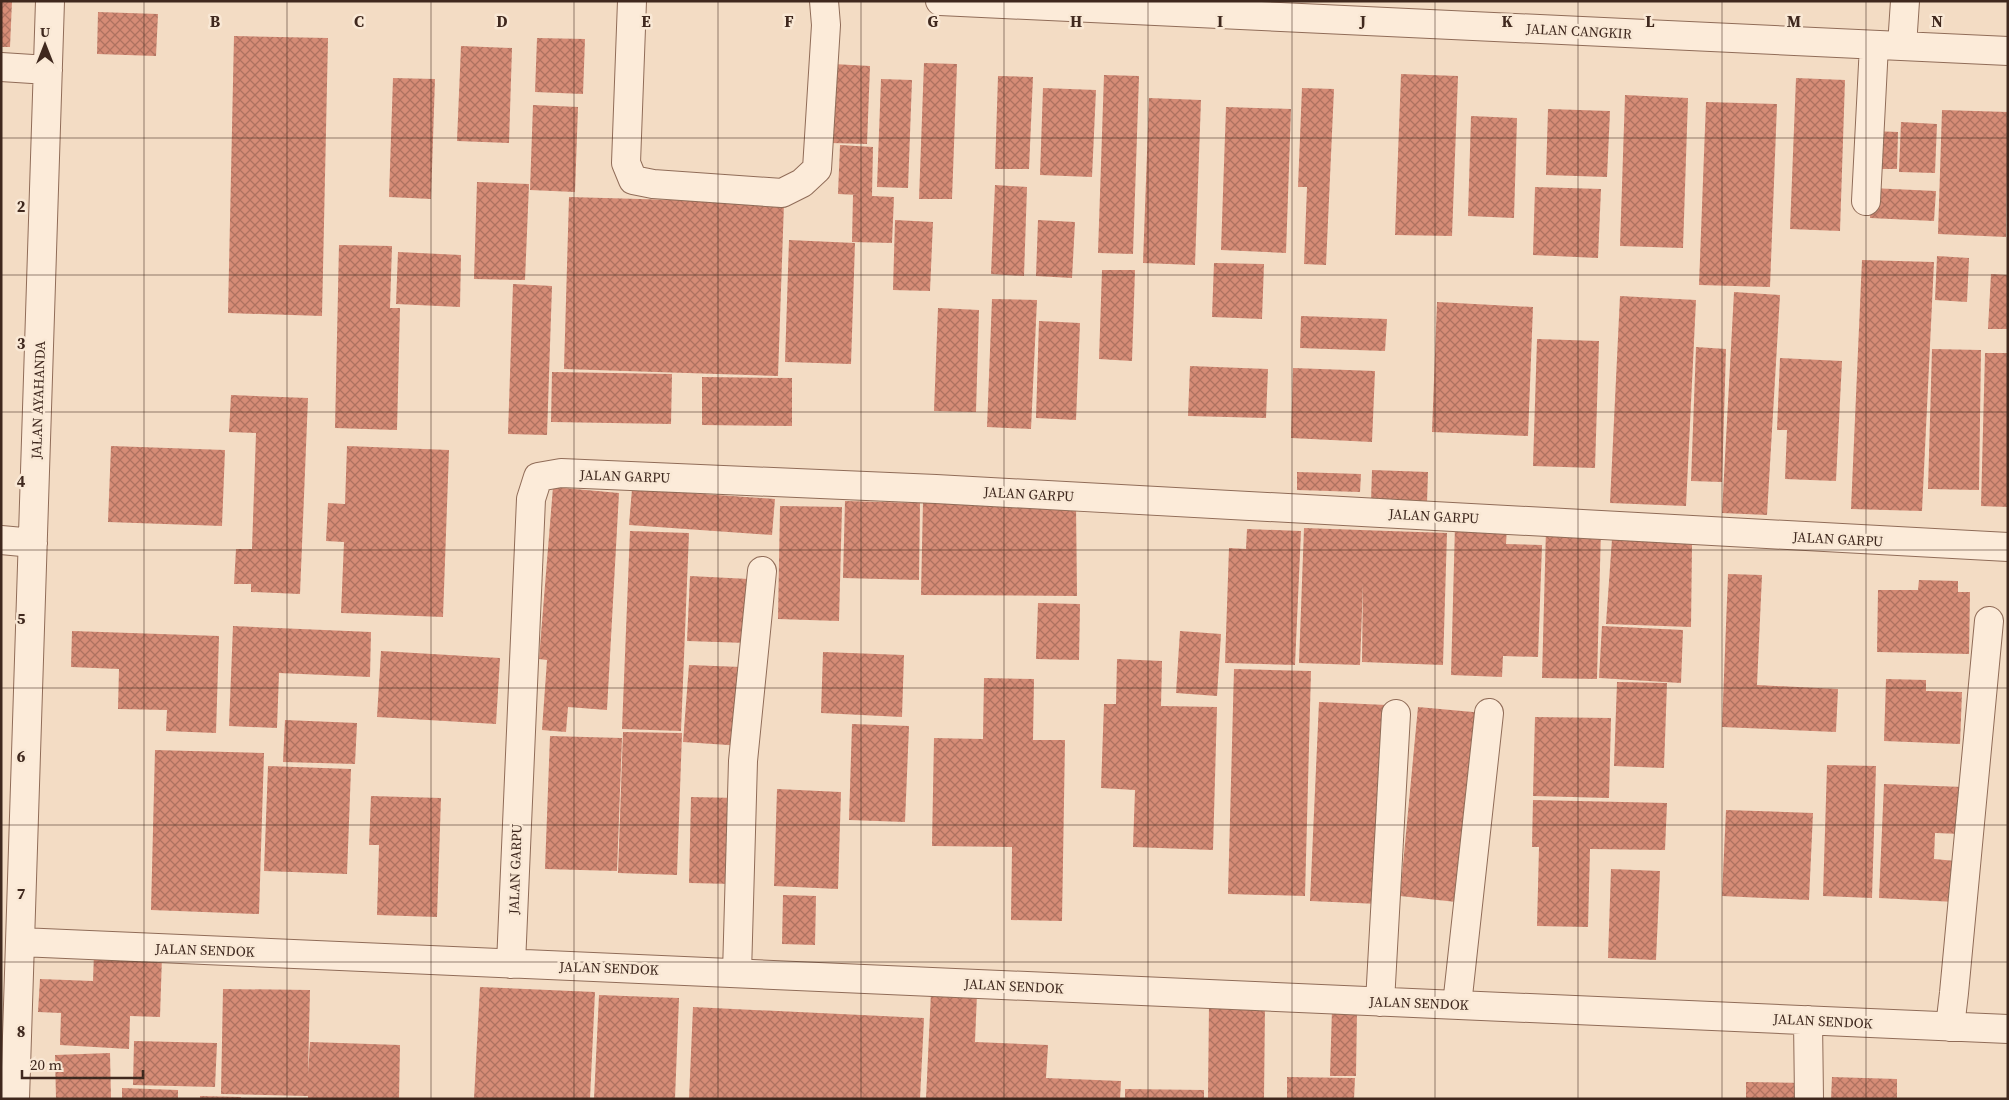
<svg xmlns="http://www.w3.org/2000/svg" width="2009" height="1100" viewBox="0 0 2009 1100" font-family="'Source Serif 4',serif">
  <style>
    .building { fill: url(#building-cross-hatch) }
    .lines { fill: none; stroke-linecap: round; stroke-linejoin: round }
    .minor-casing { stroke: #906c58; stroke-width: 30 }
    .minor { stroke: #fcebd9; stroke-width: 28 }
    .grid { fill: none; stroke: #3f281e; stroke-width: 1; stroke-opacity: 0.55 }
    .labels { text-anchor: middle; stroke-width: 5; stroke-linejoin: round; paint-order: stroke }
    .street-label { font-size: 14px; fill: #3f281e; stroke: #f9e8d5 }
    .grid-label { font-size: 16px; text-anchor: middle; font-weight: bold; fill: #3f281e; stroke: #f9e8d5; stroke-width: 5; stroke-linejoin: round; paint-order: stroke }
  </style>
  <defs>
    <pattern id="building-cross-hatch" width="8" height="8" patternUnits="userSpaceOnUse" patternTransform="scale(1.25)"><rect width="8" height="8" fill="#d58c76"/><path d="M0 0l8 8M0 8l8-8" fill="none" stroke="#ae7260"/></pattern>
  </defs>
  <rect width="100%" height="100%" fill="#f3dcc4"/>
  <path class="building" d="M1 1H12L10 47H1Z
    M98 12 158 14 156 56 97 54Z
    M234 36 328 38 322 316 228 313Z
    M537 38 585 39 583 94 535 92Z
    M461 46 512 48 509 143 457 141Z
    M924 63 957 64 952 199H919Z
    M833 64 870 66 867 144 831 143Z
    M1401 74 1458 76 1452 236 1395 235Z
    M1104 75 1139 76 1133 254 1098 253Z
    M998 76 1033 77 1029 169H995Z
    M393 78 435 79 431 199 389 197Z
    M1796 78 1845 80 1840 231 1790 229Z
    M881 79 912 80 908 188 877 187Z
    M1043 88 1096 90 1092 177 1040 175Z
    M1302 88 1334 89 1326 265 1304 264 1307 187H1298Z
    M1625 95 1688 98 1683 248 1620 246Z
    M1149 98 1201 100 1195 265 1143 263Z
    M1706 102 1777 104 1770 287 1699 285Z
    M533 105 578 107 575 192 530 190Z
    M1226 107 1291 109 1286 253 1221 250Z
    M1548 109 1610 111 1607 177 1546 175Z
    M1942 110 2008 112 2006 237 1938 234Z
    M1471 116 1517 118 1514 218 1468 216Z
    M1901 122 1937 124 1935 173 1899 172Z
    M1872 131 1898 132 1897 169H1871Z
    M840 145 873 147 872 196 894 197 892 243 852 242 853 195H858L838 194Z
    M477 182 529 184 525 280 474 279Z
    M995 185 1027 187 1024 276 991 274Z
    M1535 187 1601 189 1598 258 1533 255Z
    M1871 188 1936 191 1934 221 1870 218Z
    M569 197 784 203 778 376 564 369Z
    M895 220 933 222 930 291 893 290Z
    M1038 220 1075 222 1072 278 1036 276Z
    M789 240 855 243 851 364 785 362Z
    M339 245 392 246 390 308H400L397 430 335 428Z
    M398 252 461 255 460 307 396 304Z
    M1937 256 1969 258 1967 302 1935 300Z
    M1862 260 1934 262 1922 511 1851 509Z
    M1214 263 1264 264 1262 319 1212 317Z
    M1102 270H1135L1132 361 1099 359Z
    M1991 274 2008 275V329H1988Z
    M513 284 552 286 547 435 508 434Z
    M1734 292 1780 295 1767 515 1722 513Z
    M1620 296 1696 300 1686 506 1610 503Z
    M992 299 1037 300 1031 429 987 427Z
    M1437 302 1533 307 1528 436 1432 432Z
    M938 308 979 310 976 412 934 411Z
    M1301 316 1387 319 1385 351 1300 348Z
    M1039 321 1080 323 1076 420 1036 418Z
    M1537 339 1599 341 1595 468 1533 466Z
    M1696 347 1726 349 1722 482 1691 481Z
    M1932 349 1981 350 1979 490 1928 489Z
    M1985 353H2008V507L1981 506Z
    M1780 358 1842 361 1836 481 1785 479 1787 430H1777Z
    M1190 366 1268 369 1266 418 1188 416Z
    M1293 368 1375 371 1372 442 1291 438Z
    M552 372 672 374 671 424 551 422Z
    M702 377 792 378V426L702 425Z
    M231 395 308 398 300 594 251 592V584H234L236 549H252L256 433 229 432Z
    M111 446 225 450 222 526 108 522Z
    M347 446 449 450 443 617 341 613 344 542 326 541 328 503 345 504Z
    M1372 470 1428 472 1427 503 1371 501Z
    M1297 472 1361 474 1360 492 1297 490Z
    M553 487 619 493 607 710 568 707 566 732 542 730 547 660 539 659Z
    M632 489 775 499 772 535 629 525Z
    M845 501 920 503 919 580 843 578Z
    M923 501 962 505 1076 503 1077 596 921 595Z
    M780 506 842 507 839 621 778 619Z
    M1455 525 1507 527 1506 544 1542 545 1538 657 1503 656 1502 677 1451 675Z
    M1304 528 1447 533 1443 665 1362 662 1363 583 1360 665 1299 663Z
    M1546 528 1601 529 1597 679 1542 678Z
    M1247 529 1301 531 1295 665 1225 663 1229 548 1246 549Z
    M630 531 689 533 681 731 622 729Z
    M1612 539 1692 543 1691 627 1606 624Z
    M1728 574 1762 575 1757 685 1838 689 1836 732 1722 727Z
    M690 576 749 579 747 643 687 641Z
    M1919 580 1958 581V592H1970L1969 654 1877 652 1878 590H1918Z
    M1038 603 1080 604 1079 660 1036 659Z
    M233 626 371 632 370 677 279 673 277 728 229 726Z
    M1602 626 1683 630 1681 683 1599 678Z
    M72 631 219 636 216 733 166 731 167 710 118 709 119 669 71 667Z
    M1180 631 1221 634 1217 696 1176 693Z
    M381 651 500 658 496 724 377 717Z
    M823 652 904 655 902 717 821 713Z
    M1117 659 1162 661 1161 706 1217 707 1213 850 1133 847 1135 790 1101 788 1104 704H1116Z
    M689 665 741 667 743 746 683 742Z
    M1234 669 1311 671 1305 896 1228 894Z
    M984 678 1034 679 1033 740H1065L1062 921 1011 920 1012 847 932 846 934 738 983 739Z
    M1886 679 1926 680V691L1962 692 1960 744 1884 741Z
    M1617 682 1667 683 1664 768 1614 766Z
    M1319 702 1387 705 1379 904 1310 901Z
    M1418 707 1484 713 1466 903 1400 896Z
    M1535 717 1611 718 1609 798 1533 796Z
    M285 720 357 723 355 764 283 762Z
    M852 724 909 726 905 822 849 820Z
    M623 732 682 733 677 875 618 873Z
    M550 736 622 738 617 871 545 869Z
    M155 750 264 753 259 914 151 910Z
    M1827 765 1876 766 1872 898 1823 896Z
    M268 766 351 769 347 874 264 871Z
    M1884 784 1963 787 1961 834 1935 833 1934 859 1956 861 1955 902 1879 898Z
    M777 789 841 792 838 889 774 886Z
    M371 796 441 798 437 917 377 915 379 845H369Z
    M691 797 737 798 734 884 689 883Z
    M1533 800 1667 803 1665 850 1590 849 1588 927 1537 926 1539 847H1532Z
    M1726 810 1813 813 1809 900 1722 896Z
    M1611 869 1660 871 1656 960 1608 958Z
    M783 895 816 896 815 945 782 944Z
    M94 953 162 956 160 1017 130 1016 129 1049 60 1045 61 1013 38 1012 40 979 93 981Z
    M480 987 595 992 590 1099H474Z
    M223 989 310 990 308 1074 310 1042 400 1045 399 1099H308V1096L221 1094Z
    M931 992 977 994 975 1042 1048 1045 1046 1078 1121 1081 1120 1099H926Z
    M599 995 679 998 675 1099H594Z
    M1209 1005H1265L1264 1099H1208Z
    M693 1007 924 1018 920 1099H689Z
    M1332 1009 1357 1010 1356 1076H1330Z
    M134 1041 217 1043 215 1087 133 1085Z
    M110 1053 111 1099H56L55 1055Z
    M1287 1077 1355 1078 1354 1099H1287Z
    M1832 1077 1897 1079V1099H1831Z
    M1746 1082 1806 1083V1099H1746Z
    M122 1088 178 1090V1099H122Z
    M1125 1089 1204 1090V1099H1125Z
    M200 1096 241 1097V1099H200Z"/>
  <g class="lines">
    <defs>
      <path id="minor" d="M632 1 626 163 633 180 653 184 782 193 802 183 817 169 826 25 824 1
        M940 1 2008 51
        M1902 46 1905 1
        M1 67 48 70
        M1866 201 1874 45
        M1 540 33 543
        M20 942 2008 1029
        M511 964 531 499 538 477 561 473 936 489 2008 547
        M737 973 743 761 762 571
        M1380 1002 1396 714
        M1457 1005 1489 713
        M1808 1020 1809 1099
        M1950 1027 1954 993 1989 621
        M15 1099 50 1"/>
    </defs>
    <use href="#minor" class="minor-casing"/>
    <use href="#minor" class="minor"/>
  </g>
  <path class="grid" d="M144 1V1099M287 1V1099M431 1V1099M574 1V1099M718 1V1099M861 1V1099M1004 1V1099M1148 1V1099M1292 1V1099M1435 1V1099M1578 1V1099M1722 1V1099M1866 1V1099M1 138H2008M1 275H2008M1 412H2008M1 550H2008M1 688H2008M1 825H2008M1 962H2008"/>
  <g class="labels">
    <g class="street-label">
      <text transform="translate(1579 31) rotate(3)" y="5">JALAN CANGKIR</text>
      <text transform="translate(38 400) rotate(-88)" y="5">JALAN AYAHANDA</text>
      <text transform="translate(625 476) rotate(2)" y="5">JALAN GARPU</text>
      <text transform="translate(1029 494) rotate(3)" y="5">JALAN GARPU</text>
      <text transform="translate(1434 516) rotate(3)" y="5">JALAN GARPU</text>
      <text transform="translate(1838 539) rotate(3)" y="5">JALAN GARPU</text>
      <text transform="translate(515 869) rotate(-88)" y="5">JALAN GARPU</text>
      <text transform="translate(205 950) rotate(2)" y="5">JALAN SENDOK</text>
      <text transform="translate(609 968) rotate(2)" y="5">JALAN SENDOK</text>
      <text transform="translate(1014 986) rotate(3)" y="5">JALAN SENDOK</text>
      <text transform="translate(1419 1003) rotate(2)" y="5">JALAN SENDOK</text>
      <text transform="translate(1823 1021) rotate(3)" y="5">JALAN SENDOK</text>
    </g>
  </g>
  <g class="grid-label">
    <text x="215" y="27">B</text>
    <text x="359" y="27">C</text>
    <text x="502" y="27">D</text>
    <text x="646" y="27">E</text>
    <text x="789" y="27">F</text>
    <text x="933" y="27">G</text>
    <text x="1076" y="27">H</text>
    <text x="1220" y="27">I</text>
    <text x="1363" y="27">J</text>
    <text x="1507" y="27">K</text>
    <text x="1650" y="27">L</text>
    <text x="1794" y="27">M</text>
    <text x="1937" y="27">N</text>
    <text x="21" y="212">2</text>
    <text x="21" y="349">3</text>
    <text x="21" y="487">4</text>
    <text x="21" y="624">5</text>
    <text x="21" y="762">6</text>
    <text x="21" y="899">7</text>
    <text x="21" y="1037">8</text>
  </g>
  <rect width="2009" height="1100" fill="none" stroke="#3f281e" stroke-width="5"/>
  <g transform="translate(45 45)" stroke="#f9e8d5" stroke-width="4" paint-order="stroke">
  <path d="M0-4L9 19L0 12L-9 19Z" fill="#3f281e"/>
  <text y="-8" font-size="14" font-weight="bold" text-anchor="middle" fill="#3f281e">U</text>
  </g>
  <path d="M22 1070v8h121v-8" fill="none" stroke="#3f281e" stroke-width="2.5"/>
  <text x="30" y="1070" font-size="15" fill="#3f281e" stroke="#f9e8d5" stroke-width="4" paint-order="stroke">20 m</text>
</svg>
